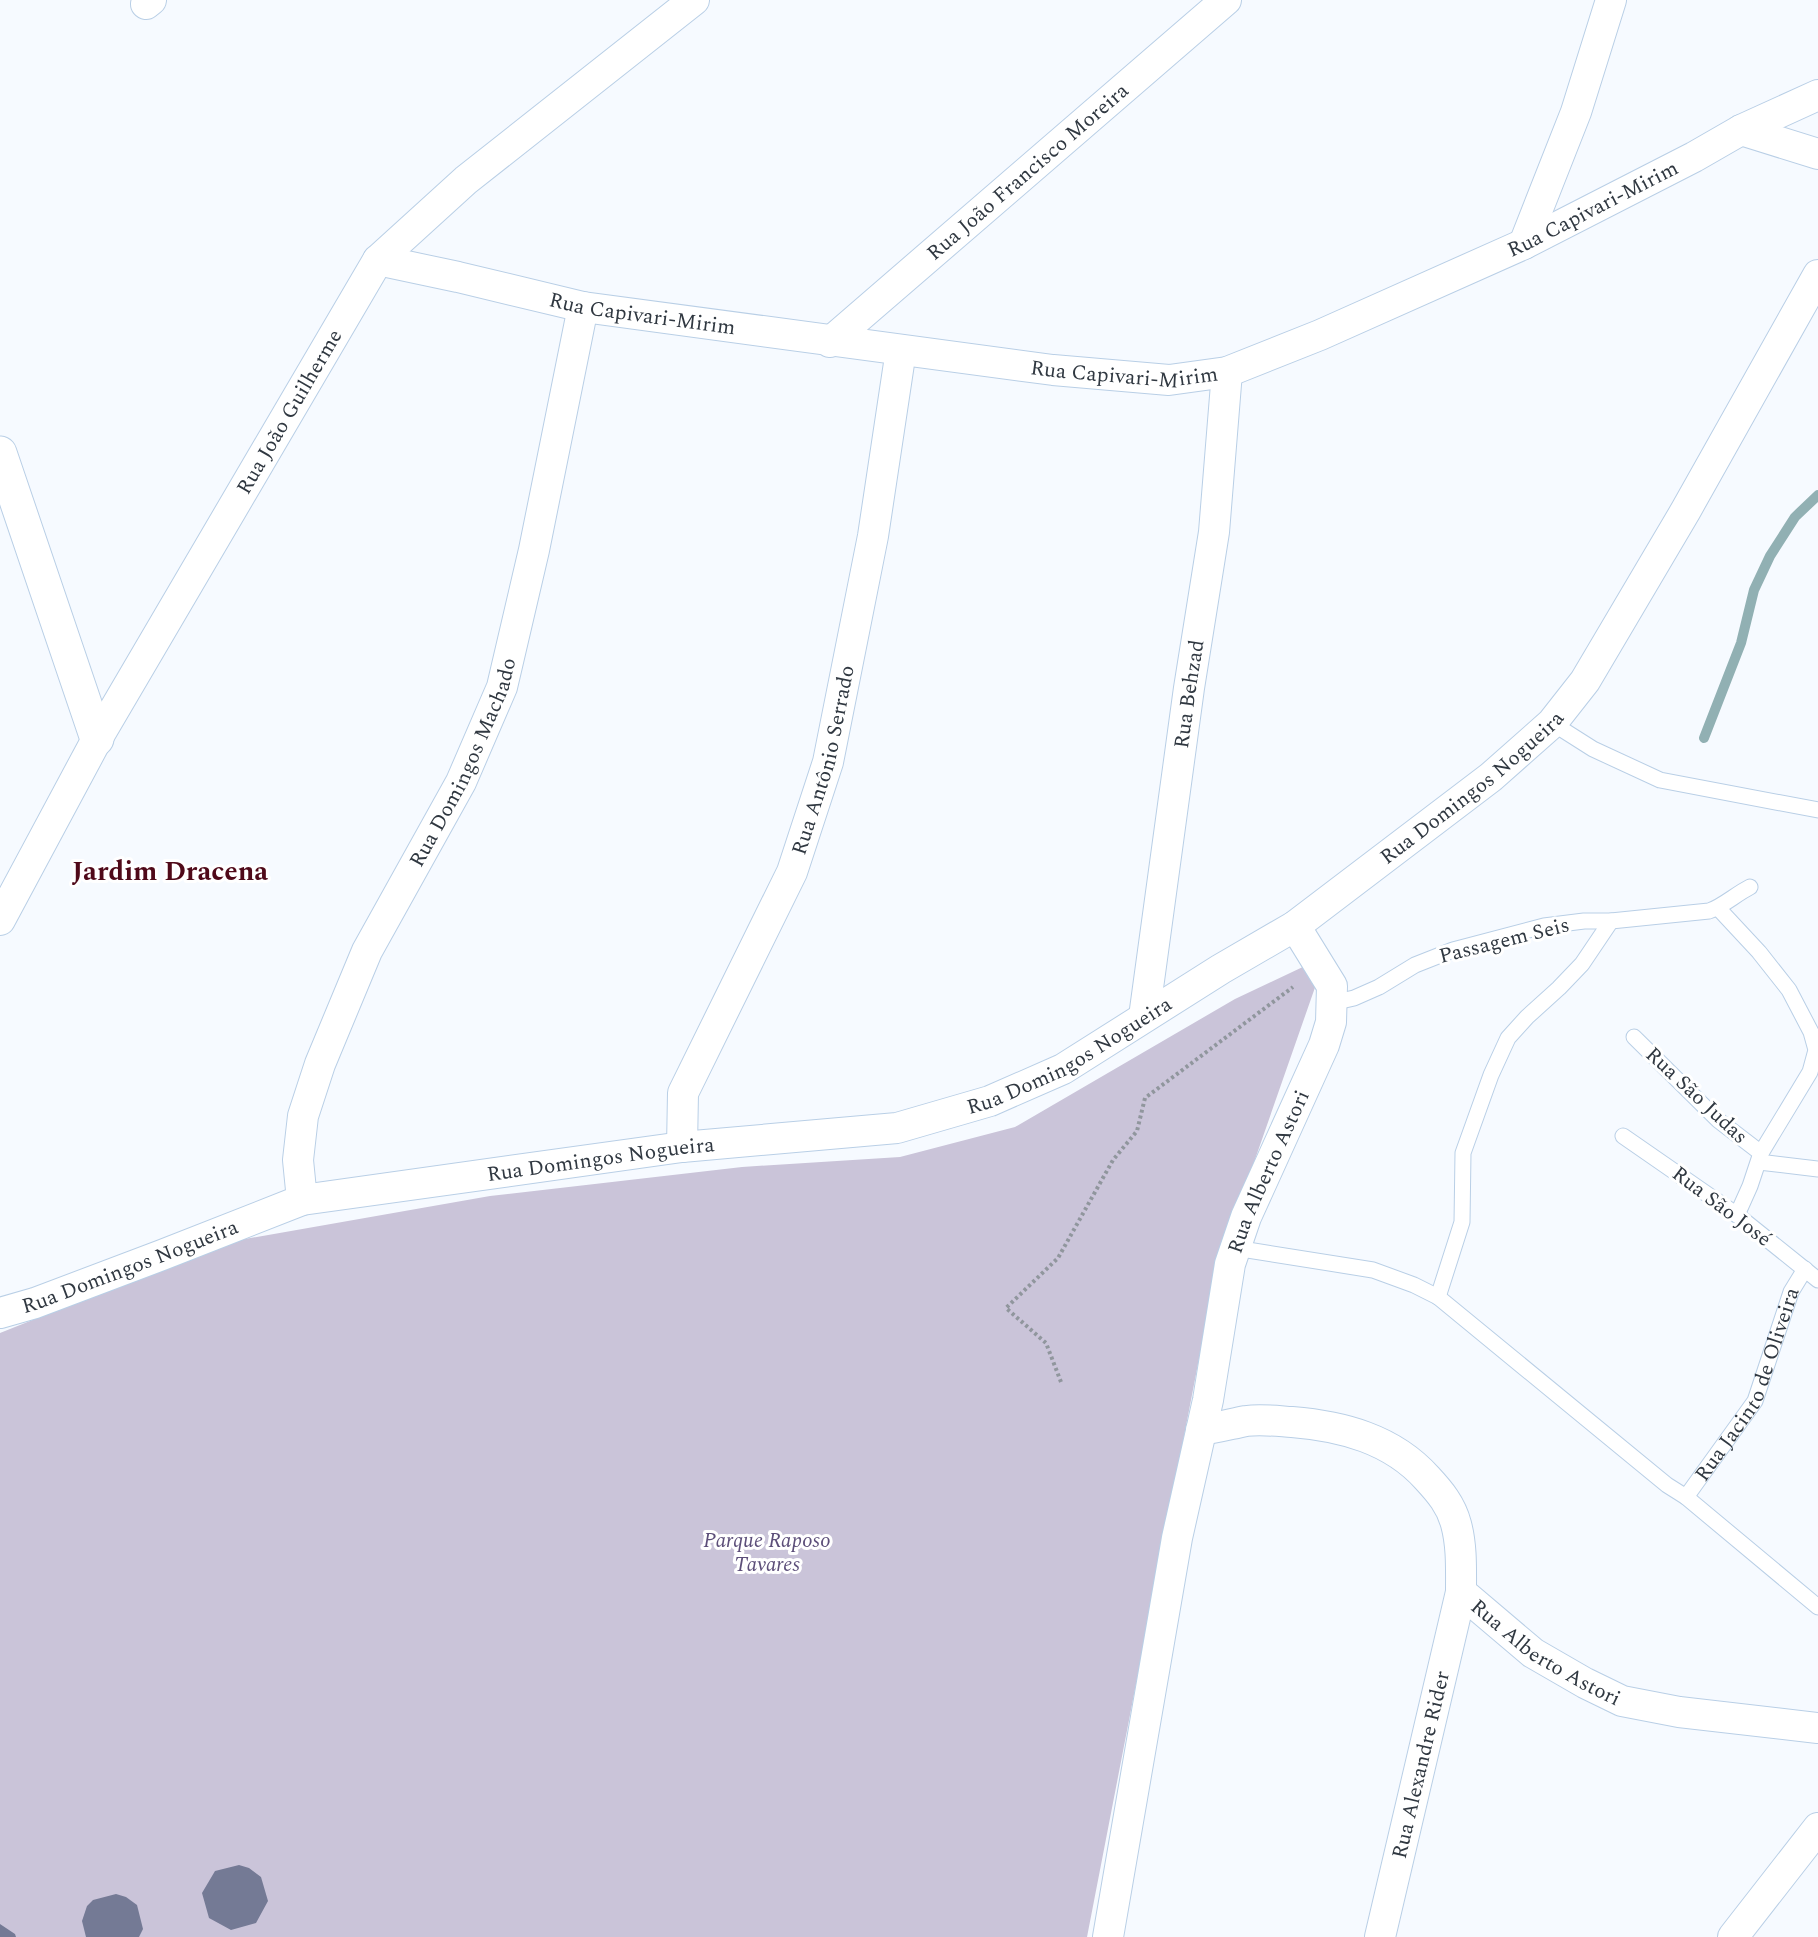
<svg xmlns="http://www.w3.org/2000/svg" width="1818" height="1937" viewBox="0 0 1818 1937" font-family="Spectral,serif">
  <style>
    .green { fill: #cac4d9 }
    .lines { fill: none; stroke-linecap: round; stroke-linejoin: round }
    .stream { stroke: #91b0b3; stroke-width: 10 }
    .building { fill: #747a95 }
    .service-casing { stroke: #b9cfe6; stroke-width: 17 }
    .minor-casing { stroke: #b9cfe6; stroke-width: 32 }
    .tertiary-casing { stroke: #b9cfe6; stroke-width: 35 }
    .path { stroke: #90969d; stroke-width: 4; stroke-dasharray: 3 3; stroke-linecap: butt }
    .service { stroke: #fff; stroke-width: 15 }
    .minor { stroke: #fff; stroke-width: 30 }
    .tertiary { stroke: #fff; stroke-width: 33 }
    .labels { text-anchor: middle; stroke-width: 6; stroke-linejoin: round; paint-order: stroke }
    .street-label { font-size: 21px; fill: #303841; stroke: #fff }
    .park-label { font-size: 21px; font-style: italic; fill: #5c4e79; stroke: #fff }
    .district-label { font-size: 27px; font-weight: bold; fill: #4f0919; stroke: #fff }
  </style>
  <rect width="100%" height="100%" fill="#f6faff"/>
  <path class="green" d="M1326 956 1216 1271 1087 1937H0V1333L228 1242 490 1196 742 1167 900 1157 1015 1127 1235 999Z"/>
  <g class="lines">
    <path class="stream" d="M1704 738 1741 643 1754 590 1770 556 1795 517 1818 495"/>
  </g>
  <path class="building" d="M239 1865 249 1868 261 1877 268 1901 256 1923 231 1930 209 1918 202 1893 215 1871Z
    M116 1894 126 1897 137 1905 143 1929 139 1937H86L82 1921 87 1906 93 1900Z
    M0 1924 15 1934 16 1937H0Z"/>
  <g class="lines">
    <defs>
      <g id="service">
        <path d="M1552 723 1593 749 1660 780 1818 810"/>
        <path d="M1718 908 1759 952 1789 990 1811 1032 1816 1050 1810 1072 1761 1153 1750 1186 1737 1215"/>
        <path d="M1332 1003 1354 998 1379 987 1415 965 1453 950 1544 926 1584 921H1611L1709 911C1722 907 1736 894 1750 887"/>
        <path d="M1634 1037 1718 1120 1761 1153"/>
        <path d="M1623 1136 1737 1215 1818 1280"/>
        <path d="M1759 1162 1818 1169"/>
        <path d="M1235 1248 1373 1270 1414 1285 1438 1297 1667 1485 1686 1497 1818 1607"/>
        <path d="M1438 1297 1462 1222 1463 1153 1491 1075 1508 1038 1527 1017 1559 988 1582 964 1611 921"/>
        <path id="s1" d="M1686 1497 1755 1401 1791 1292 1805 1269"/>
      </g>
      <g id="minor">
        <path d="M146 4 151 0"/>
        <path d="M1741 130 1818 154"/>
        <path d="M1524 244 1576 112 1611 0"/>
        <path id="s2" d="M378 260 458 277 583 307 1053 370 1169 380 1227 372 1320 335 1524 244 1694 157 1741 130 1818 95"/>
        <path id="s3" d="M830 342 1226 0"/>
        <path id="s4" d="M0 920 97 739 378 260 466 180 694 0"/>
        <path id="s5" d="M1144 1017 1189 688 1214 532 1227 372"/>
        <path id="s6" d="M682 1147 683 1093 792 872 828 762 873 536 901 350"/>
        <path id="s7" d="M302 1200 298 1160 303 1116 320 1064 367 951 461 782 502 687 534 550 583 307"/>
        <path id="s8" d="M0 1313 35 1303 162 1255 302 1200 682 1147 897 1128 990 1101 1063 1069 1221 969 1295 926 1491 777 1552 723 1585 681 1686 510 1818 275"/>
        <path id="s9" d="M1201 1430C1216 1428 1231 1424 1246 1421 1261 1419 1277 1421 1292 1422 1342 1426 1392 1439 1427 1478 1440 1492 1451 1505 1456 1524 1462 1546 1461 1569 1461 1592L1533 1653 1585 1683 1622 1701 1679 1712 1818 1728"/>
        <path id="s10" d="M1108 1937 1177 1538 1208 1400 1230 1264 1246 1217 1324 1045 1331 1022 1332 986 1295 926"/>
        <path id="s11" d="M1380 1937 1461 1592"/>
        <path d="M1733 1937 1818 1828"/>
      </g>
      <path id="tertiary" d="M0 453 97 739"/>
    </defs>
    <use href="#service" class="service-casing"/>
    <use href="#minor" class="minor-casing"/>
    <use href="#tertiary" class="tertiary-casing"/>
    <path class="path" d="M1061 1382 1046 1343 1006 1308 1058 1258 1113 1160 1137 1131 1145 1098 1293 987"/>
    <use href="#service" class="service"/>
    <use href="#minor" class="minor"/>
    <use href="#tertiary" class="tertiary"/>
  </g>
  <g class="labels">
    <g class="street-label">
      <text dy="7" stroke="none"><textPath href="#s3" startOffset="261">Rua João Francisco Moreira</textPath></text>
      <text dy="7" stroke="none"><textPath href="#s2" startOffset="1260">Rua Capivari-Mirim</textPath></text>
      <text dy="7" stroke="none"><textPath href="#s2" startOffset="270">Rua Capivari-Mirim</textPath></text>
      <text dy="7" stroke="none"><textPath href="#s2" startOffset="756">Rua Capivari-Mirim</textPath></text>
      <text dy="7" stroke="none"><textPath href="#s4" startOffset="585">Rua João Guilherme</textPath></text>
      <text dy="7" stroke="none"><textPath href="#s5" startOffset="326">Rua Behzad</textPath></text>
      <text dy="7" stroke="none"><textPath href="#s6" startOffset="417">Rua Antônio Serrado</textPath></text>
      <text dy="7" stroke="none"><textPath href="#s7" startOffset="474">Rua Domingos Machado</textPath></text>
      <text dy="7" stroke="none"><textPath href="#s8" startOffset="1596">Rua Domingos Nogueira</textPath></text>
      <text transform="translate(1504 940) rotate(-14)" y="7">Passagem Seis</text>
      <text dy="7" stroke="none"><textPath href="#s8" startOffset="1110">Rua Domingos Nogueira</textPath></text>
      <text transform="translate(1697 1095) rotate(43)" y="7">Rua São Judas</text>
      <text dy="7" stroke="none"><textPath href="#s8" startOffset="624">Rua Domingos Nogueira</textPath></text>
      <text dy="7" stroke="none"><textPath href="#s10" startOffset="784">Rua Alberto Astori</textPath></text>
      <text transform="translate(1722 1206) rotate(37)" y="7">Rua São José</text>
      <text dy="7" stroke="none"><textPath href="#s8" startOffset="138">Rua Domingos Nogueira</textPath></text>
      <text dy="7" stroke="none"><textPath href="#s1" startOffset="130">Rua Jacinto de Oliveira</textPath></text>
      <text dy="7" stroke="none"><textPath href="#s9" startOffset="470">Rua Alberto Astori</textPath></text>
      <text dy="7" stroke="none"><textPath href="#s11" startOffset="177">Rua Alexandre Rider</textPath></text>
    </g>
    <g class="park-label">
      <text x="767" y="1547">Parque Raposo<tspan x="767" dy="24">Tavares</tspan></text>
    </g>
    <g class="district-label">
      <text x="170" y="880">Jardim Dracena</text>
    </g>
  </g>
</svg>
